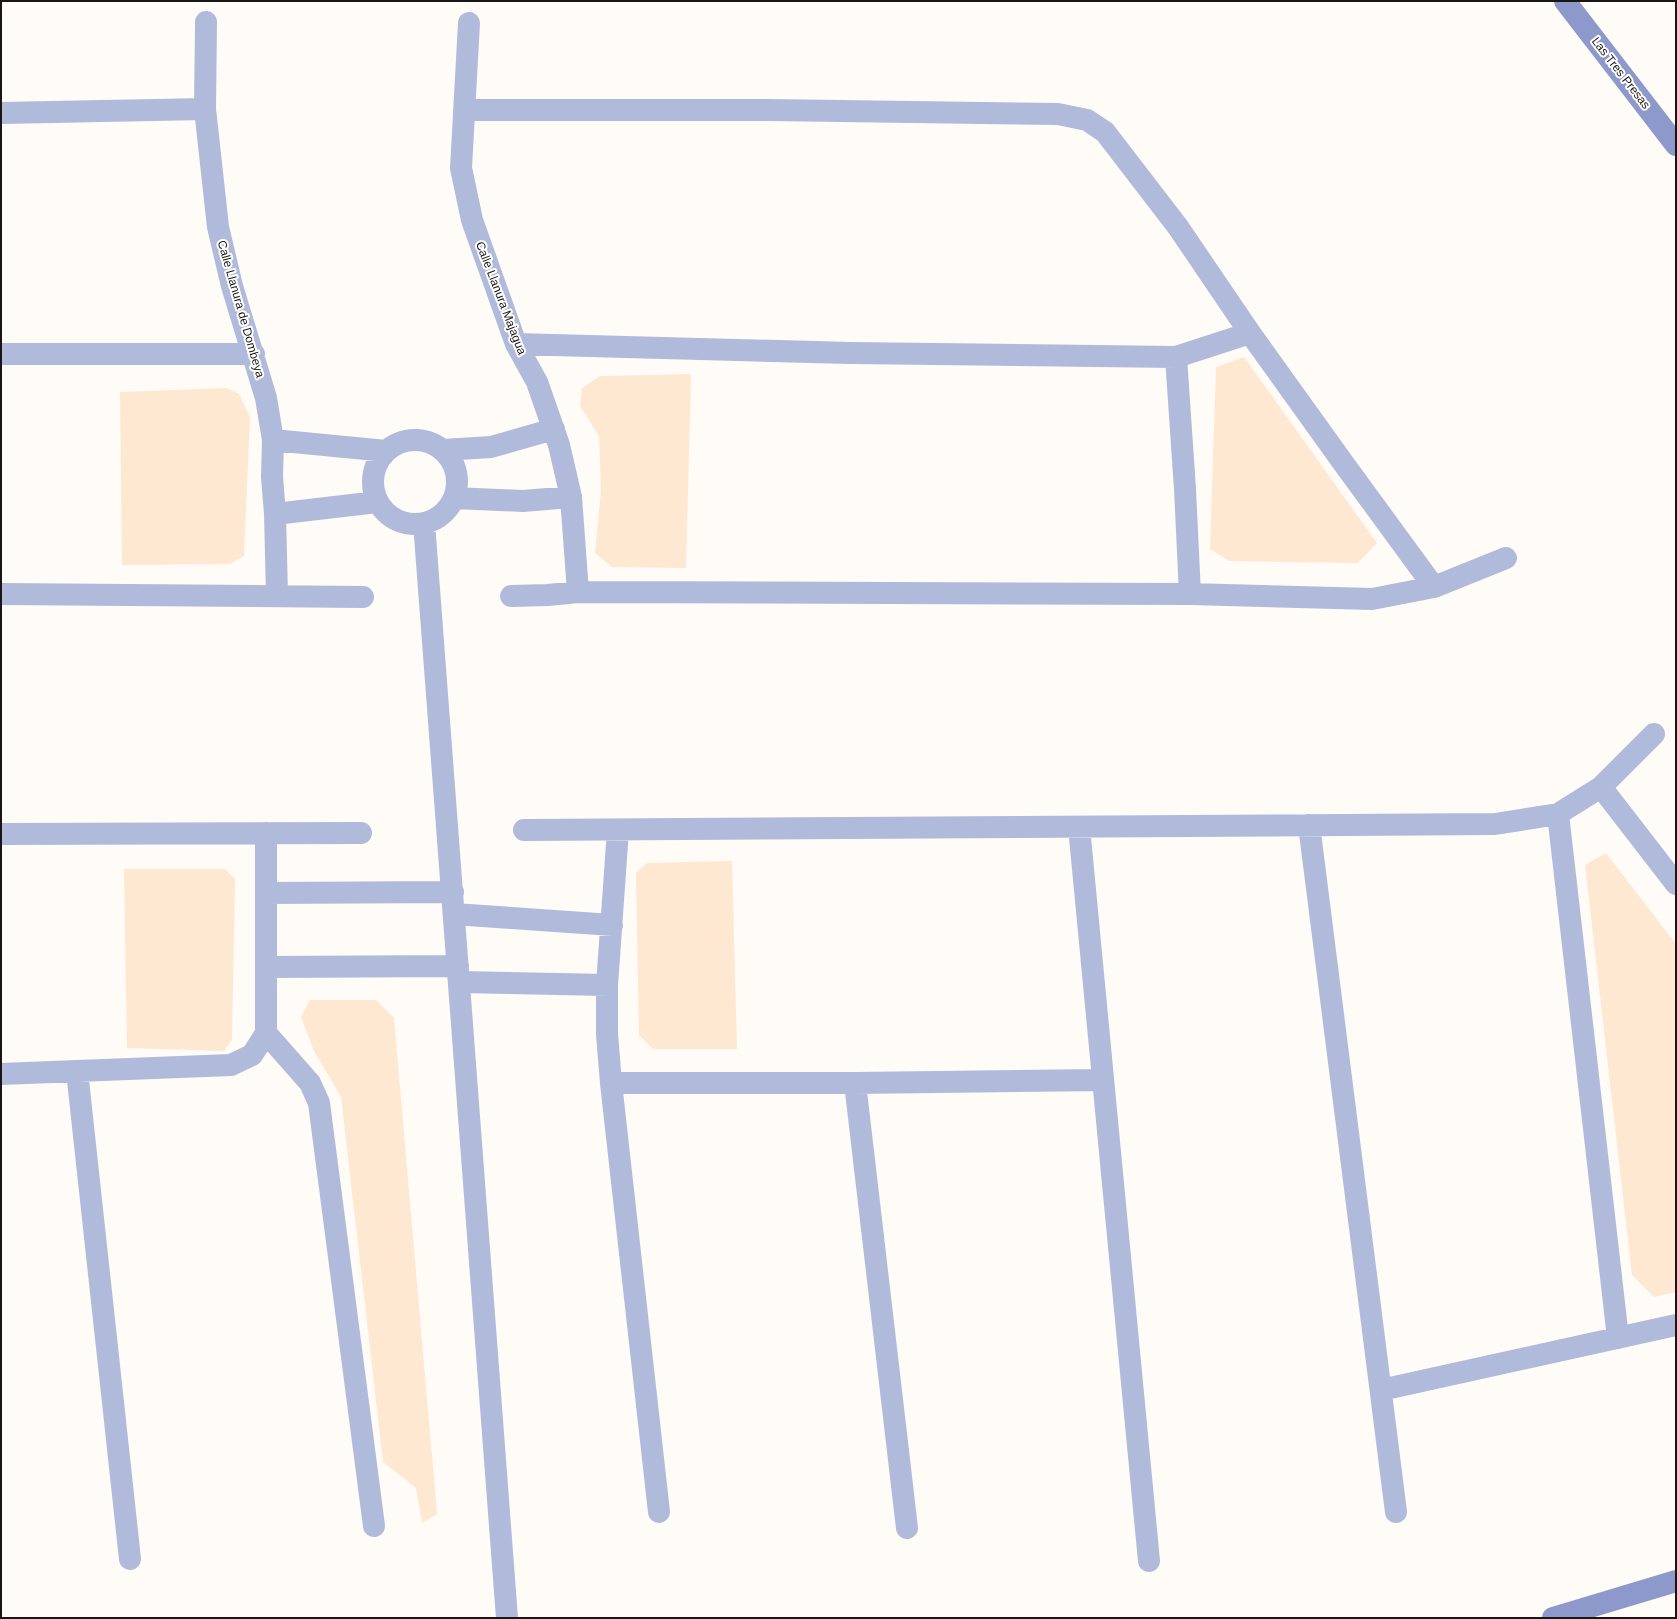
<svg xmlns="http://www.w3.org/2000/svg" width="1677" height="1619" viewBox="0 0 1677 1619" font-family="Arial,sans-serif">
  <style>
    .green { fill: #fee8d2 }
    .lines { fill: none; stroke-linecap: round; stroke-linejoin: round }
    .street { stroke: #b0badb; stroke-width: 22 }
    .secondary { stroke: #8c99ca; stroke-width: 22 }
    .labels { text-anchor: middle; stroke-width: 4; stroke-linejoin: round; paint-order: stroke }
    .street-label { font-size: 12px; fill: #191715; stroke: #fff }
  </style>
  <rect width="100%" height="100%" fill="#fffbf7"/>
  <path class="green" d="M1244 357 1377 543 1358 563 1229 561 1210 549 1216 367Z
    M691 374 686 568 612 567 595 553 601 490 599 436 580 406 582 388 600 376Z
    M227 388 239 394 250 417 244 556 230 564 122 565 120 392Z
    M1606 853 1676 944V1292L1654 1297 1632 1275 1585 865Z
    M732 861 737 1049H653L639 1035 636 873 647 863Z
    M124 869H225L235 879 232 1040 224 1051 127 1048Z
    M310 1000H376L394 1018 437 1514 422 1523 416 1488 383 1462 341 1097 314 1051 301 1017Z"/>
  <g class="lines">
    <path class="street" d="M206 22 205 109 218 227 232 286 266 398 273 440 272 477 275 514 277 596
      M469 23 461 168 472 220 516 344 537 382 559 445 571 497 578 592
      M465 110H769L1058 114 1087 120 1105 132 1178 227 1250 333 1344 464 1434 587
      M1 113 205 109
      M516 344 850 353 1176 357 1250 333
      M1 354H254
      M1176 357 1185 489 1190 594
      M373 482a42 42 0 1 1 84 0a42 42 0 1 1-84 0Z
      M273 440 386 451
      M443 450 491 447 554 429
      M454 498 523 501 571 497
      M275 514 377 502
      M424 523 507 1618
      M1 594 363 597
      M511 596 548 595 578 592 1190 594 1372 599 1434 587 1506 558
      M1601 787 1676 884
      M1558 814 1618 1338
      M1309 825 1396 1512
      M1079 827 1149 1561
      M524 830 1495 824 1558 814 1601 787 1654 734
      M618 830 607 985V1034L611 1083 659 1512
      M1 834 361 833
      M266 893 453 892
      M454 914 612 925
      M266 967 458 966
      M459 982 607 985
      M266 1033 310 1083 319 1103 374 1526
      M77 1071 130 1559
      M1 1074 231 1065 252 1055 266 1033V833
      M611 1083H855L1103 1080
      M855 1083 907 1528
      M1381 1390 1676 1325"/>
    <path class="secondary" d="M1565 1 1676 145
      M1553 1618 1676 1581"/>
  </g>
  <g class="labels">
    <g class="street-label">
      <text transform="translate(1621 73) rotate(52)" y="4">Las Tres Presas</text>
      <text transform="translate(501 298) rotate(69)" y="4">Calle Llanura Majagua</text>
      <text transform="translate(241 309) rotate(74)" y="4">Calle Llanura de Dombeya</text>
    </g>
  </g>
  <rect width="1677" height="1619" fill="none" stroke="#191715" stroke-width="4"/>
</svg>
